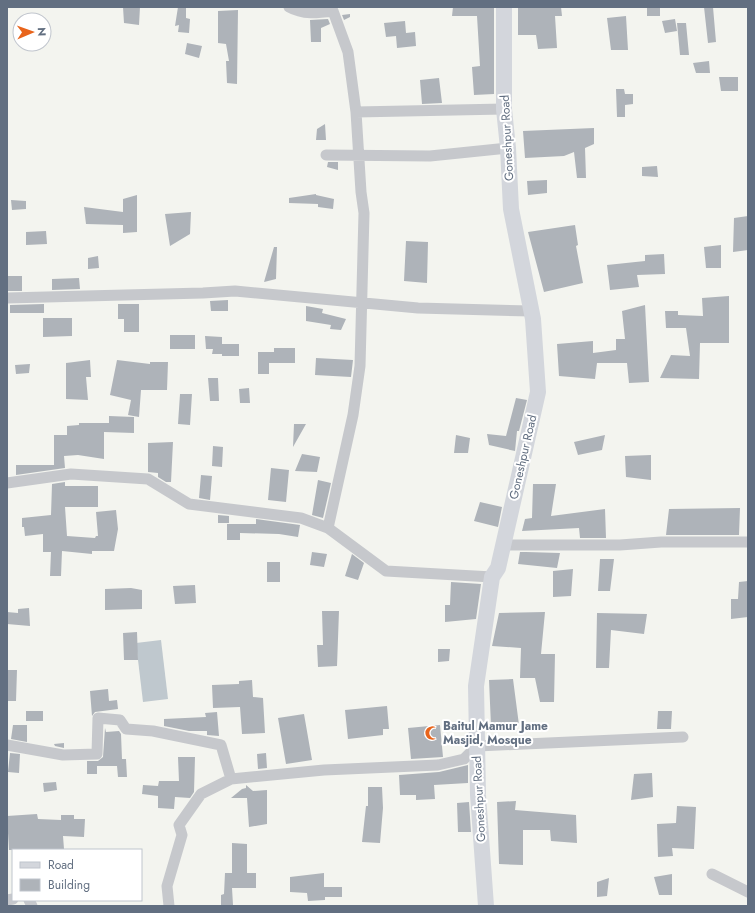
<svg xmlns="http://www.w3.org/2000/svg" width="755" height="913" viewBox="0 0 755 913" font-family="Jost,sans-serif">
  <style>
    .water { fill: #bfc8ce }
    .building { fill: #aeb3b9 }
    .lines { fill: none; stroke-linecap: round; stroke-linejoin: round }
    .street { stroke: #c6c8cc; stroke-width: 11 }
    .secondary { stroke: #d3d6dc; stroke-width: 16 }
    .labels { text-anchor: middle; stroke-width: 4; stroke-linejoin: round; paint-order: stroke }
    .street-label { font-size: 12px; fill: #626f81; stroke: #fff }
    .poi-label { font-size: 12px; font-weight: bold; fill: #626f81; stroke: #fff; text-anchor: start }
  </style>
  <rect width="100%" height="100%" fill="#f3f4ef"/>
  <path class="water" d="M161 640 168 699 143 702 136 643Z"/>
  <path class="building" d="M123 7H140L139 25 124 23Z
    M178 7H186V18L190 19 189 33 178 32 179 25 175 26Z
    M453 7H494V94L474 95 472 67 480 66 477 16H452Z
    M518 7H561L562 16H555L557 48 538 49 536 35H518Z
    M647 7H660V16H647Z
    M704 7H713L716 42 708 43Z
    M238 10 237 84 227 83 226 61H229L226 44 218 43V11Z
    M350 14V17L344 20 342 15Z
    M626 16 628 50H611L607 18Z
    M328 19 330 24 321 28V42H311L310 20Z
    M675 19 677 31 665 33 662 21Z
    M405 21 406 33 415 32 416 46 397 48 396 36 386 37 384 23Z
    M677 23H686L689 55H680Z
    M187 43 202 46 199 58 185 54Z
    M709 61 710 73H696L693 63Z
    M719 77H738V91H721Z
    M439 78 442 103 422 104 420 80Z
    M616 89H624L625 94H633V104L625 105V117H617Z
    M325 124 326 140H316L317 129Z
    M594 128V144L585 148 586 178H577L574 152 564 156 525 158 523 131Z
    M328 162H338V170L327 167Z
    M657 166 658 177 642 176V167Z
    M547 180V193L528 195 527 181Z
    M316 194V195L334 199 333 209 318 207V204L289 203V198Z
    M137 195V232L123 233V225L86 224 84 207 123 212V199Z
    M11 200 26 201V209L12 210Z
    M191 212 190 234 170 246 165 214Z
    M748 216V250L733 252 734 218Z
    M575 225 578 245 576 246 583 283 544 292 528 232Z
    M46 231 47 244 26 245V232Z
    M406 241 428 242 427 283 404 281Z
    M721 245V268H706L704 247Z
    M274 247H277L276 279 264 282Z
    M664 254 665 274 637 275 639 287 610 290 607 265 645 261V255Z
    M98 256 99 268 88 269V258Z
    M7 276H22V291H7Z
    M79 278 80 289 52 290V279Z
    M729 296V343H700L699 379 660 378 671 355 690 356 686 328H666L665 311H678V315L703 316 702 298Z
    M228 300V311H211L210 301Z
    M44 304V313H10V305Z
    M118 304H139V332H124V319H118Z
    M645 305 649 382 629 383 627 363H597L595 379 559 376 557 344 593 341V353L616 350V339H625L622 311Z
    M306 306 323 309 322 313 346 319 341 330 330 329 331 325 306 321Z
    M43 318H72V336L43 337Z
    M170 335H195V349H170Z
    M205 336 222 337V344H239V356H222V354H212L213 349H206Z
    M274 348H295V363H269V374H258V352H274Z
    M316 358 353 360 351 377 315 375Z
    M90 360 91 377H86L88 400 66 399V363Z
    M117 360 150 364V362H168L167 390H141L139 417 128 415 131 400 110 395Z
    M30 364 29 373 16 374 15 365Z
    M208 378H218L219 401H210Z
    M249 388 250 403H240L239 389Z
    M180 394H192L190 425 178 424Z
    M516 398 527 400 519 431H517L515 451 489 445 487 434 506 436Z
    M109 416 134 417V433L104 432V459L78 455 64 456 65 468 16 475V465H54V435H67V426L79 425V423H109Z
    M294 424H306L293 447Z
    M456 435 470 438 468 453H454Z
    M605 435 602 450 578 455 574 442Z
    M173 442 171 482H166L158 477V473L148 472V443Z
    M213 446 223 447 222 467 212 466Z
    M302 454 320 457 317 472 295 471Z
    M651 455V480L626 477 625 456Z
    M271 468 289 470 286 502 268 500Z
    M201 475 212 476 210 500 199 498Z
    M318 480 331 483 323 518 312 515Z
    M65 482V486H98V507H65L67 536 95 538 96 536H98L96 512 116 510 118 529 114 551H92V554L62 551 61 576H50L51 552H43V534L25 536 24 527H22V518L51 515 52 484Z
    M533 484H556L551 516 605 509 606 538H580L579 528 522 531 525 519 532 518Z
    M480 502 502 507 498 527 474 521Z
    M740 508 739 535H666L669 509Z
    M218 515 229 516V523H218Z
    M256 519 300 525 298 537 279 534 240 533V540H227V524H256Z
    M312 552 327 554 324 567 310 565Z
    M520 552H526L560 553 557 568 518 564Z
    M352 554 364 563 358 580 345 576Z
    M600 559H614L610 591H598Z
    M267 562H280V582H267Z
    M573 569 571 596 553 597V571Z
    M748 581V617L731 619V599H738L739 582Z
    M451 582 481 584 476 619 445 622V605H450Z
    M195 585 196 603 175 604 173 586Z
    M131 588 142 590V609L105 610V589Z
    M29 608 30 626 7 624V612L18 613V609Z
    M322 611H339L337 666 318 667 317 645H323Z
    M545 612 541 654H555L554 702H540L535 678H520L521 648 492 646 499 613Z
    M597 613 647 614 644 634 611 630 609 668H596Z
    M137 632 138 660H124L123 633Z
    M438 649H450L449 661 438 662Z
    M7 670H17L16 701H7Z
    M513 679 519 725 491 726 489 680Z
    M252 680 253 697 263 698 265 733 242 734 240 707 213 708 212 685 239 684V681Z
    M108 689 109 701 117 700 118 709 95 712 92 716 90 691Z
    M387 706 389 729H383V735L348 739 345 710Z
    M26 711H43V721H26Z
    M658 711H672L671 729H657Z
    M217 712 219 736 207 735V731H189L164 726V719L206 717 205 713Z
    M304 714 312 760 286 764 278 718Z
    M13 725H27V742L11 739Z
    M440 725 443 757 411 759 408 728Z
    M105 728 106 732 119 731 121 734 122 759H126L127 777H118L117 766H97V774H87V761H98L103 757Z
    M64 743V748L55 746 54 744Z
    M10 753 20 754 19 773 8 772Z
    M266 753 267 768 258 769 257 754Z
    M178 757H195L194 792 190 798 175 797 174 809 158 808V796L142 794 143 785 158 786 159 781H179Z
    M468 765V783L434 785 435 799 416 800V795H400L399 775 439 772Z
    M652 773 653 797 631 800 634 774Z
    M56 782 57 790 44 792 43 783Z
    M246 785 253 791 267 790V824L249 827 247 798H231L242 789 246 788Z
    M368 787H382L383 808 380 843 362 842 366 806H368Z
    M516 801 515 810 576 815 577 843 551 841 550 830H523V865L499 864 497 802Z
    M469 802 471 832H458L457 803Z
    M677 806 696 807 694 849 672 848 673 856 658 857 657 824 676 823Z
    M37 814 38 819 61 820V815H74V819H85L84 837 63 836 64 849 9 850 7 816Z
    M232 843 247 844V873H256V888H232L233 905H221V895L224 894 225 873H232Z
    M324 873V887H342V897H325V900L308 901 307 893 290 892V877Z
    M672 874V895H659L654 877Z
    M609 878 607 896 597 897V882Z"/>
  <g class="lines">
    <path class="street" d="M289 7C303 15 318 13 333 11L348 52 356 112 361 192 364 213 360 366 353 415 328 528
      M356 112 504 109
      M326 155 430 156 508 148
      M7 298 203 293 235 291 418 308 531 311
      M7 483 71 474 148 479 189 504 301 518 328 528 386 571 492 577
      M503 545H620L661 542H748
      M7 745 63 755 97 754 98 718 120 720 126 729 153 731 221 745 231 779 324 770 438 765 464 759 477 746 683 737
      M712 874 748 892
      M7 900 13 899
      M29 900 32 906
      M169 906 167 886 182 835 179 825 201 794 231 779"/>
    <path class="secondary" d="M486 906 478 795 476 686 492 577 498 568 538 392 533 319 511 209 508 148 504 109V7"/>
  </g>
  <defs>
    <symbol id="mosque-bare" viewBox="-9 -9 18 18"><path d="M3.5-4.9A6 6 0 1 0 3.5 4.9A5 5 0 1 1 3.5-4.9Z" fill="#e8641b" stroke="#fff" stroke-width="2.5" paint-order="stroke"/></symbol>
  </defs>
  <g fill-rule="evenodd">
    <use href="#mosque-bare" x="422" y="723" width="20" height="20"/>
  </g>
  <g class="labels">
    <g class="street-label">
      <text transform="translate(507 138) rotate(-93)" y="4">Goneshpur Road</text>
      <text transform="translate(523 457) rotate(-77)" y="4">Goneshpur Road</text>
      <text transform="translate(479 799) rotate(-93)" y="4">Goneshpur Road</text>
    </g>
    <g class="poi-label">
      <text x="443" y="730">Baitul Mamur Jame<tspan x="443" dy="14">Masjid, Mosque</tspan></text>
    </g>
  </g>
  <rect width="755" height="913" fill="none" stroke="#626f81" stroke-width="16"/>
  <rect x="12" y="849" width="130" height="52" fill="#ffffff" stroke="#c0c5cd"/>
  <rect x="20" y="862" width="20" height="6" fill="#d3d6dc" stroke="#c0c5cd"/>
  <text x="48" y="869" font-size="12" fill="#626f81">Road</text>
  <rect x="20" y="879" width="20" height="12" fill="#aeb3b9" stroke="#c0c5cd"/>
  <text x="48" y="889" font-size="12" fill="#626f81">Building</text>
  <g transform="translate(32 32) rotate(88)"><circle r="19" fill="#ffffff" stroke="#c0c5cd"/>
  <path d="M0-3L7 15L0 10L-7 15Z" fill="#e8641b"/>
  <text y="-6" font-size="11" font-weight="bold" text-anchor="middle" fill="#626f81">N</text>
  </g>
</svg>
